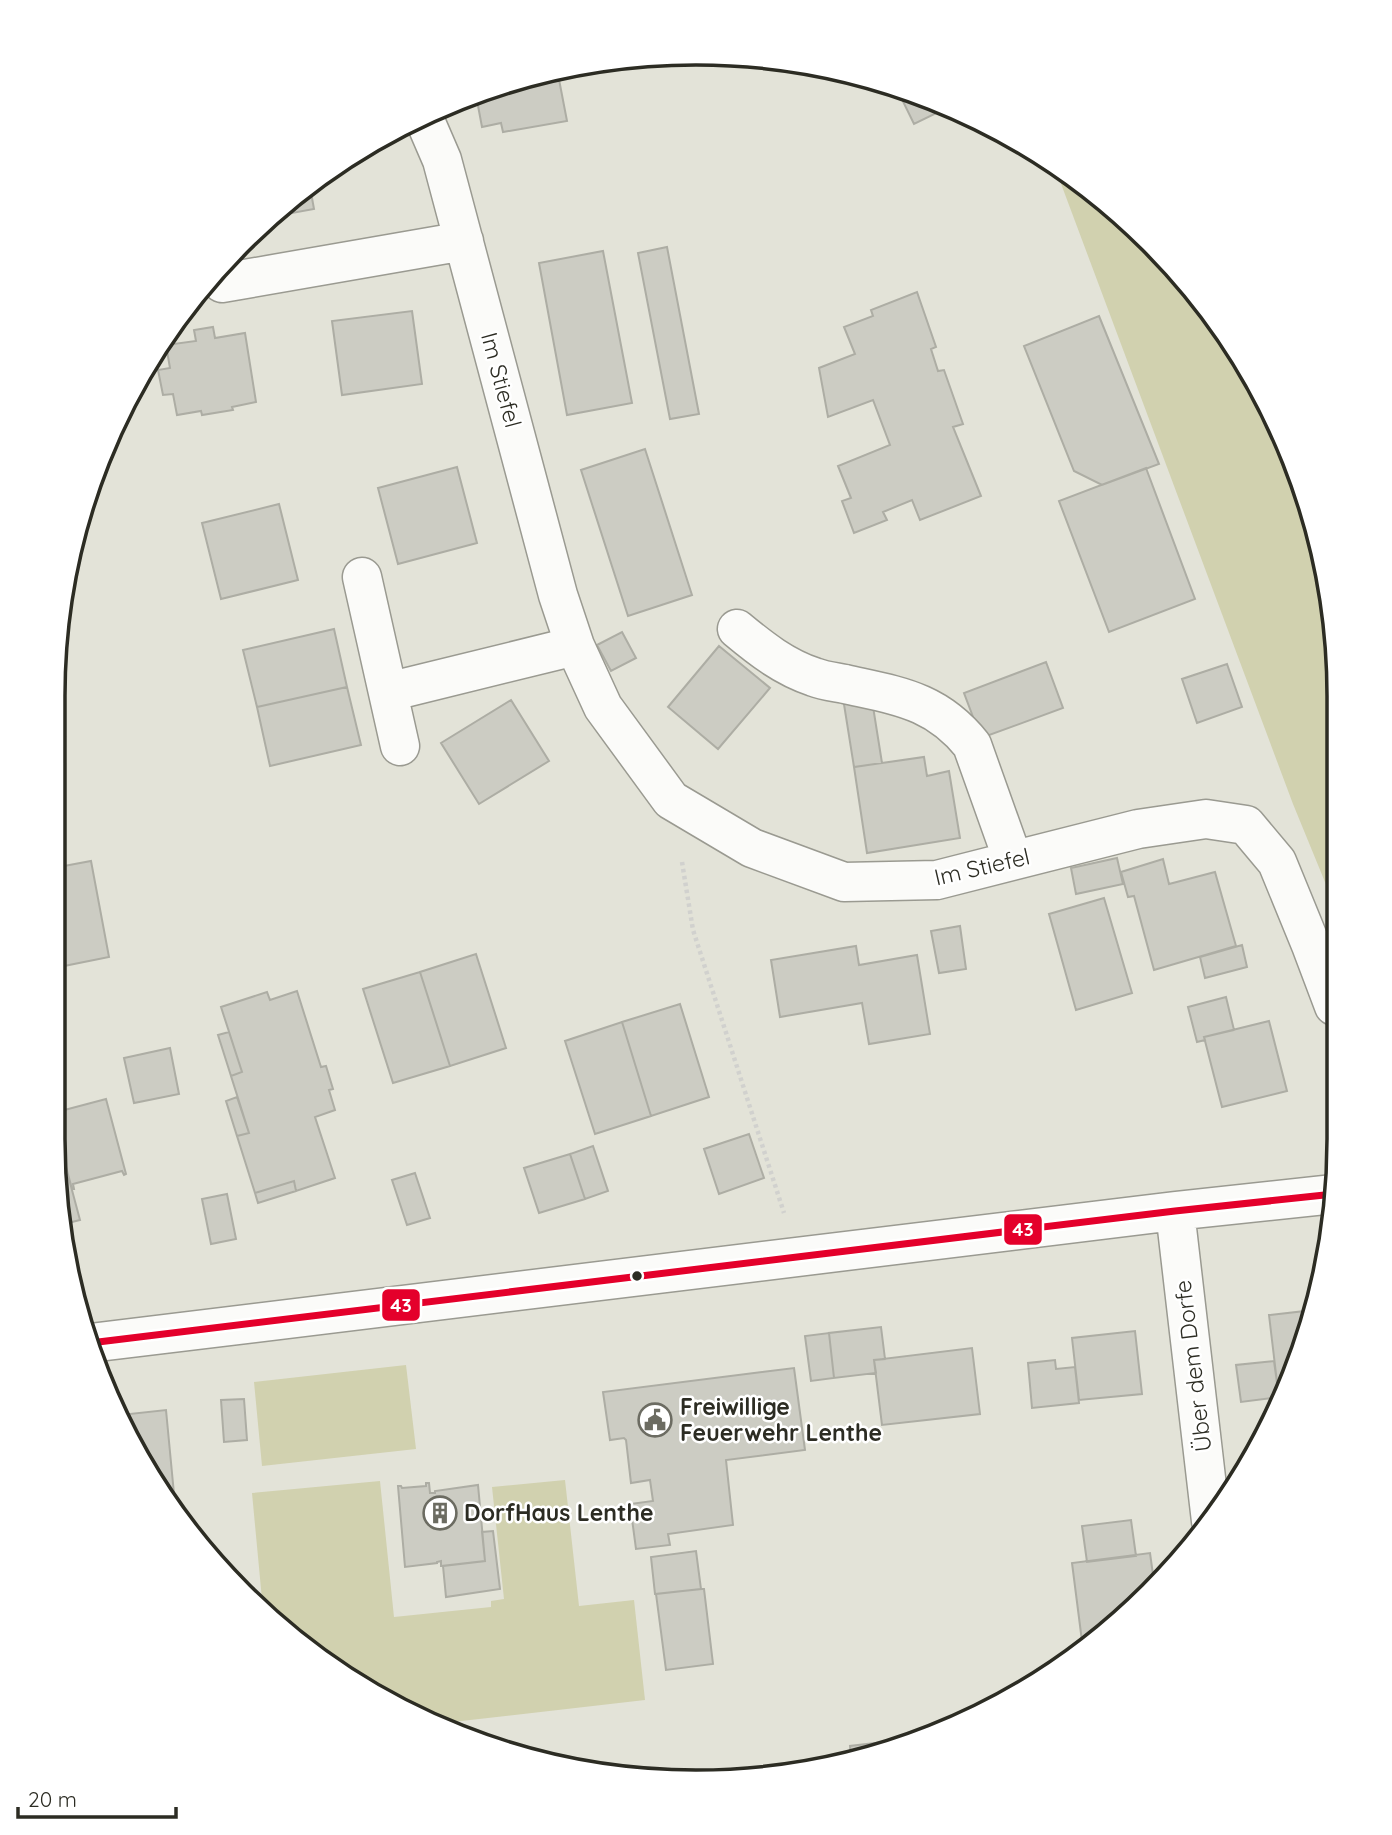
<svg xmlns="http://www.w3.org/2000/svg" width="1392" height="1835" viewBox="0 0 1392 1835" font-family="Quicksand,sans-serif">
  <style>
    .green { fill: #d1d1af }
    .building { fill: #ccccc3; stroke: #adada4; stroke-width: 2 }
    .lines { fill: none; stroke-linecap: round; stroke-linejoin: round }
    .minor-casing { stroke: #9a9a91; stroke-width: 41 }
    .path { stroke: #d1d1ce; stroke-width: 4.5; stroke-dasharray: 3.5 3.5; stroke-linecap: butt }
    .minor { stroke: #fbfbf9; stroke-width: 38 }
    .bus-1-casing { stroke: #fff; stroke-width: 12 }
    .bus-1 { stroke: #e4002b; stroke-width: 7 }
    .bus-dot { fill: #2c2c23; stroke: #fff; stroke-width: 2.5 }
    .labels { text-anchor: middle; stroke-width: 5; stroke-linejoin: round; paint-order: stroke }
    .street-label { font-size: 23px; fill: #2c2c23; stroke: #fff }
    .poi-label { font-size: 23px; font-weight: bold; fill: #2c2c23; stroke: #fff; text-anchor: start }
    .rim { fill: none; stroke: #2c2c23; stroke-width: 3.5 }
    .line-badge { stroke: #fff; stroke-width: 2.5 }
    .badge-label { font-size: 19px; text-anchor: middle; font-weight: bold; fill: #fff }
  </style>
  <rect width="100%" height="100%" fill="#e3e3d8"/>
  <path class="green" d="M1064 170 1151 241 1231 338 1305 489 1334 612V904L1293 804 1057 173Z
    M406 1365 416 1449 262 1466 254 1382Z
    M565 1480 579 1606 634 1600 645 1700 435 1724 411 1716 263 1610 252 1493 380 1481 394 1617 491 1607V1601L504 1599 492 1487Z"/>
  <path class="building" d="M557 69 567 121 503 132 501 123 482 127 476 95 496 92 495 88Z
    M896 87 942 101 951 106 914 124Z
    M391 133 393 140 362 152 361 149Z
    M310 187 314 209 281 215Z
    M667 247 699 414 670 419 638 253Z
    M603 251 632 403 567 415 539 263Z
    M917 292 936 347 931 349 938 371 944 370 963 424 953 427 981 496 920 520 912 500 883 512 887 520 854 533 842 501 851 498 838 466 890 445 873 400 828 417 819 368 855 354 844 327 873 316 871 310Z
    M412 311 422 384 342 395 332 321Z
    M1099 316 1159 464 1102 485 1074 471 1024 346Z
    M213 327 215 338 245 333 256 402 232 407 233 410 202 415 201 411 177 415 173 394 163 395 158 370 170 368 166 345 196 341 194 330Z
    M645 449 692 595 628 616 581 470Z
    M457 467 477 543 398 564 378 488Z
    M1146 468 1195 599 1109 632 1059 501Z
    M279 504 298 580 221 599 202 523Z
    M334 629 347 687 257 707 243 650Z
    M622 632 636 658 611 671 597 645Z
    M719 646 770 688 718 749 668 707Z
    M1046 662 1063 708 981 738 964 693Z
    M1227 664 1242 707 1197 723 1182 679Z
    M347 687 361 745 270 766 257 707Z
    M871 694 882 763 854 767 843 698Z
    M54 697 65 736 54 738Z
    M511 700 549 761 479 804 441 743Z
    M924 757 927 776 949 771 960 838 867 853 854 767Z
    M54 769 61 808 53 809Z
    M1117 858 1123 884 1076 894 1071 868Z
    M1163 859 1169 884 1215 872 1236 946 1154 970 1134 896 1128 897 1121 872Z
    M91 861 109 957 59 967 57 959 53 960V868Z
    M1104 898 1132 993 1076 1010 1049 914Z
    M960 926 966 969 939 973 931 931Z
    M1242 945 1247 967 1205 978 1200 957Z
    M856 946 859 965 917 955 930 1034 869 1044 862 1003 780 1017 771 960Z
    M476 954 506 1048 450 1066 420 972Z
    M420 972 450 1066 393 1083 363 989Z
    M297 991 321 1067 326 1066 333 1089 329 1090 335 1110 315 1117 335 1178 296 1191 294 1181 255 1193 237 1136 249 1133 231 1076 242 1072 221 1007 267 992 270 1000Z
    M1226 997 1234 1030 1204 1037 1205 1040 1197 1042 1188 1007Z
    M680 1004 709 1097 651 1116 622 1022Z
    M1269 1021 1287 1091 1222 1107 1204 1037Z
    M622 1022 651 1116 595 1134 565 1041Z
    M229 1032 242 1072 231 1076 218 1035Z
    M170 1048 179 1094 134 1103 124 1058Z
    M237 1097 249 1133 237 1136 226 1101Z
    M106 1099 126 1174 124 1175 122 1171 73 1184 74 1189H72L53 1119V1113Z
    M53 1119 80 1220 64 1224 52 1139Z
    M749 1134 764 1178 719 1194 704 1149Z
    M593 1146 608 1191 585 1199 570 1154Z
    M570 1154 585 1199 539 1213 524 1168Z
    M415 1173 430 1218 407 1225 392 1180Z
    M294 1181 296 1191 258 1203 255 1193Z
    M227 1194 236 1239 211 1244 202 1199Z
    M1314 1310 1305 1346 1279 1399 1269 1315Z
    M881 1327 885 1359 874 1360 876 1373 834 1378 829 1333Z
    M1135 1331 1142 1394 1079 1400 1072 1338Z
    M829 1333 834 1378 811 1381 805 1336Z
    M972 1348 980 1414 882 1425 874 1360Z
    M1055 1360 1056 1369 1075 1367 1079 1403 1032 1408 1028 1363Z
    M1274 1361 1279 1397 1241 1402 1236 1365Z
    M794 1368 805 1450 726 1460 733 1525 668 1534 670 1545 636 1549 630 1504 653 1501 650 1480 631 1483 626 1440 624 1438 610 1440 603 1392Z
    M244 1399 247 1440 224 1442 221 1400Z
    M166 1410 174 1494 165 1495 139 1461 120 1415Z
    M426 1483H429L430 1493H435V1491L478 1485 485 1561 441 1566V1561L437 1562V1563L405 1567 398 1486H401L402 1488 426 1486Z
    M1131 1520 1136 1556 1087 1562 1082 1526Z
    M493 1531 500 1589 446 1597 443 1566 485 1561 482 1532Z
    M696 1551 701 1589 655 1594 651 1557Z
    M1150 1553 1154 1582 1158 1581V1585L1151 1594 1083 1649 1072 1563Z
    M701 1589H704L713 1664 666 1670 656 1594Z
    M892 1741 894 1750 851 1759 850 1746Z"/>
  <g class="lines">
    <defs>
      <path id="minor" d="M423 116 442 160 558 595 575 646 603 707 671 800 752 848 844 882 937 880 1138 829 1206 819 1246 825 1277 862 1311 945 1334 1006
        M222 283 464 241
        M362 577 400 746
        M737 629C761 649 784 667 814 677 824 681 835 682 845 684 898 696 936 700 972 745L1013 860
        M388 692 575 646
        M1175 1211 1211 1521
        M90 1343 1175 1211 1334 1194"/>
    </defs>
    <use href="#minor" class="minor-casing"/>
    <path class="path" d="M682 862 693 930 784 1213"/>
    <use href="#minor" class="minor"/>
    <defs>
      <path id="bus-1" d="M90 1343 1175 1211 1334 1194"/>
    </defs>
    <use href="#bus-1" class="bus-1-casing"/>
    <use href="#bus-1" class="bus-1"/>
  </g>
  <defs>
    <symbol id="civic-ring" viewBox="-11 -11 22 22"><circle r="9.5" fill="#fff" stroke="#6c6c62" stroke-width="1.5"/><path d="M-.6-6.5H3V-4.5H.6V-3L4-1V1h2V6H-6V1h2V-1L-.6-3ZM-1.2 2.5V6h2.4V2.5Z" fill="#6c6c62"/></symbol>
    <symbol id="building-ring" viewBox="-11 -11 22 22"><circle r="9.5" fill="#fff" stroke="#6c6c62" stroke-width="1.5"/><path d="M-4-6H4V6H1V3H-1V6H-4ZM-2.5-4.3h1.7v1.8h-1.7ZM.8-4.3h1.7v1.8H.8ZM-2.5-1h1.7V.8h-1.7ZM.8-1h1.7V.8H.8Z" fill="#6c6c62"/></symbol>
  </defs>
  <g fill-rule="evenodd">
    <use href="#civic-ring" x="636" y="1401" width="38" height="38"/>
    <use href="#building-ring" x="421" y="1494" width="38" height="38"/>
  </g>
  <circle class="bus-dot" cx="637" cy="1276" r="6"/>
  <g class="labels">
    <g class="street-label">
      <text transform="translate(501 380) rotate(75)" y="8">Im Stiefel</text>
      <text transform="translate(982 867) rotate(-13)" y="8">Im Stiefel</text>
      <text transform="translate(1193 1366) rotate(-97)" y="8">Über dem Dorfe</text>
    </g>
    <g class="poi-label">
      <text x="680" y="1415">Freiwillige<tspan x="680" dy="26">Feuerwehr Lenthe</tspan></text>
      <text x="464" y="1521">DorfHaus Lenthe</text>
    </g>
  </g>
  <path d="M0 0H1392V1835H0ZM696 65H696A631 631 0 0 1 1327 696V1139A631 631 0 0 1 696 1770H696A631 631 0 0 1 65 1139V696A631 631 0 0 1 696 65Z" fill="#fff" fill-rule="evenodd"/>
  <path class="rim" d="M696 65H696A631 631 0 0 1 1327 696V1139A631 631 0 0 1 696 1770H696A631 631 0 0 1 65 1139V696A631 631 0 0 1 696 65Z"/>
  <g class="line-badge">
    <rect x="1003" y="1213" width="40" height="33" rx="7" fill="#e4002b"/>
    <rect x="381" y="1288" width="40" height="34" rx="7" fill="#e4002b"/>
  </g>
  <g class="badge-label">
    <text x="1023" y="1236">43</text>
    <text x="401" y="1312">43</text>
  </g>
  <path d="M18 1807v10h158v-10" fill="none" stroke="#2c2c23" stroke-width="3.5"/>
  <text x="28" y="1807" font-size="21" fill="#2c2c23" stroke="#ffffff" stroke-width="5" paint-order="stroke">20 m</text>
</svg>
